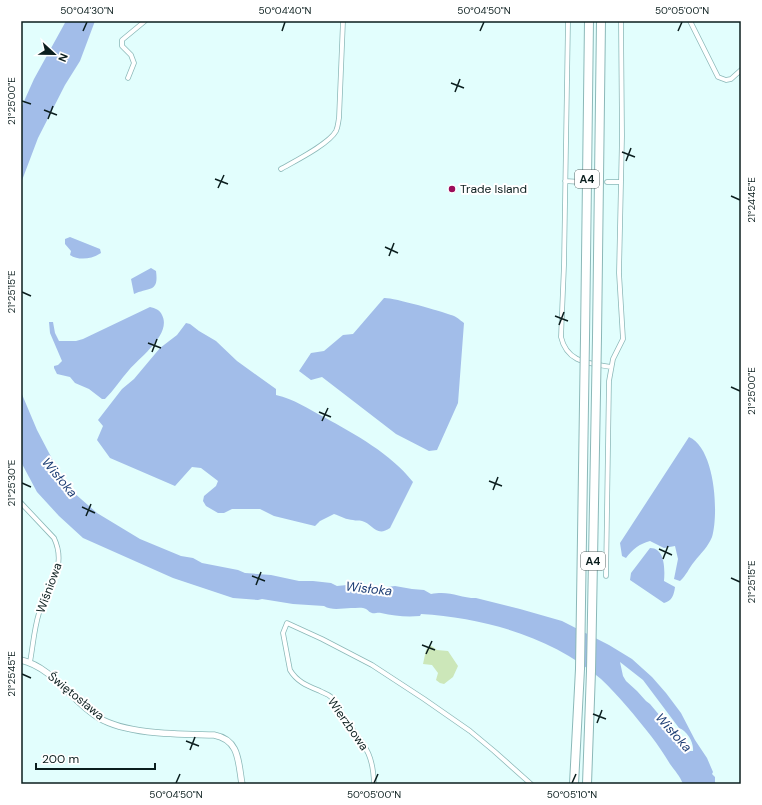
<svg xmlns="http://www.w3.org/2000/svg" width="762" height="805" viewBox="0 0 762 805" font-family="'DM Sans',sans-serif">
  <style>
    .green { fill: #cce7b9 }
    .water { fill: #a2bde9; fill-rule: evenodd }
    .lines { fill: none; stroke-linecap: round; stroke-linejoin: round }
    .minor-tunnel { stroke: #c2dcdc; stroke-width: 4; stroke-dasharray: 4 2; stroke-linecap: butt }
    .minor-casing { stroke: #8bb8b8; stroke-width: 5.5 }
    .tertiary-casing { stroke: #8bb8b8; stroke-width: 7 }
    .motorway-casing { stroke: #8bb8b8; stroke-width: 10 }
    .minor { stroke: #fff; stroke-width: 4 }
    .tertiary { stroke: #fff; stroke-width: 5.5 }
    .motorway { stroke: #fff; stroke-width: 8 }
    .motorway-bridge-casing { stroke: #8bb8b8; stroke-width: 10; stroke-linecap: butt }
    .motorway-bridge { stroke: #fff; stroke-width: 8 }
    .ticks { fill: none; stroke: #0b1e1e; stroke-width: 1.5 }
    .poi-dot { fill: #9c0d5a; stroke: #fff; stroke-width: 1.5 }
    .labels { text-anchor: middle; stroke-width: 4; stroke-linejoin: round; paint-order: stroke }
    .shield { fill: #fff; stroke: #546262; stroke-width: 1 }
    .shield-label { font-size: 11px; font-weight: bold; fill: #0b1e1e }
    .poi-label { font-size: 12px; fill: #0b1e1e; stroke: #fff; text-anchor: start }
    .street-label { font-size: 12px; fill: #0b1e1e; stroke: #fff }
    .water-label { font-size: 13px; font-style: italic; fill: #214177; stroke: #fff }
    .neatline { fill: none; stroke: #0b1e1e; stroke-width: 1.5 }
    .ticks-label { font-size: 10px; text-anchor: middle; fill: #0b1e1e }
  </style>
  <rect width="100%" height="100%" fill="#e2fefd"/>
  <path class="green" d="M430 645 437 650 448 651 458 666 453 677 444 684 440 683 436 680 438 673 432 665 423 664 426 650Z"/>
  <path class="water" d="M66 21H95L80 61 65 85 38 138 21 183V108L34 79Z
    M70 237 100 249 101 253C92 259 79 261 70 255L71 251 65 244V239Z
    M151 268 156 271C159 293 149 287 134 294L131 279Z
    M384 298C391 297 441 311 451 315 456 316 460 320 464 323L458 403 437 450 429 451 396 434 322 377 311 380 299 371 311 353 324 351 343 335 353 334Z
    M150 307C155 308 160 310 162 315 172 334 140 357 129 370 121 379 114 390 105 399H102L89 389 75 383 70 377 57 374 54 368V366L58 365 62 361 50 333 49 322H53L55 333 59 341H76L83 339Z
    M186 323 190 324 199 331 216 341 237 361 276 389V395C294 399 308 409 324 417 356 435 390 453 413 482L390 528C376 538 372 523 362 521 359 520 356 521 353 520 347 520 340 516 334 514L320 521 315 526 274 516 260 509H232L224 513H218L206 506 203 501 204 496 216 486 218 481 201 468 192 467 175 486 110 458 97 440 103 426 98 420 122 389 134 379 160 348 177 335Z
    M21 392 37 430 59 472 73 492 97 513 140 539 181 556 193 558 202 563 238 570 245 573 271 575 299 581H313L331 583 337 586 347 585 353 588 363 586 371 589 395 586 412 589 424 590 431 594C450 590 459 598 476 598L520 609 562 621 609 645 632 659 652 677 666 693 681 713 695 740 707 758 713 772 712 774 715 777V782L716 784H683C680 776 675 771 670 764 664 754 658 745 651 736 636 717 619 696 601 679 552 637 485 618 421 614L420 616C406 617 394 616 381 613 378 612 374 614 372 613 369 612 369 611 366 609 363 607 356 608 351 608 343 608 332 611 324 606L293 604 262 599 258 600 233 598 173 578 83 538 59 516 37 492 21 462ZM620 662 643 680 679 728C687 731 694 742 693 751H688L680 743 676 735 650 704 646 701 637 691 626 681 623 676Z
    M689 437C715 448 719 513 712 537 708 547 701 553 694 562 689 568 686 576 680 581L674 579 678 559 675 546 664 548 650 541C639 544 633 549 626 558L622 556 620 543Z
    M650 548C665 548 665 569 664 581L675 587C674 595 672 601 664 603L630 580 631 573Z"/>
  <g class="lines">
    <path class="minor-tunnel" d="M587 182H607"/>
    <defs>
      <path id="minor" d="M568 21 564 265 561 337C567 363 589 363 611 367
        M690 21 718 77 726 80 731 79 741 70
        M128 78 134 63 131 55 122 46V40L145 21
        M281 169C295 161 329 144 336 131 338 127 338 123 339 118L343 21
        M565 181 581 182
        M607 182H621
        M21 503 54 538C68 568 47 586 39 613 34 629 33 646 30 662
        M606 576 609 381 613 359 623 339 619 273 622 136 621 21
        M374 784C373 749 362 744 344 718 340 711 336 703 331 697 328 694 323 693 320 691 308 686 297 682 290 670L283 633 287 623 322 639 372 665 424 699 470 731 494 751 531 784"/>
      <path id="tertiary" d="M21 660C54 668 71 701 99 718 128 735 181 734 214 735 240 740 238 762 242 784"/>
      <path id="motorway" d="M597 337 601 21
        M585 338 589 21"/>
    </defs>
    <use href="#minor" class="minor-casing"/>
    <use href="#tertiary" class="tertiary-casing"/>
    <use href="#motorway" class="motorway-casing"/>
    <use href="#minor" class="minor"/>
    <use href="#tertiary" class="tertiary"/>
    <use href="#motorway" class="motorway"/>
    <defs>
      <path id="motorway-bridge" d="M574 784 580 669 585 338
        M587 784 591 671 597 337"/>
    </defs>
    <use href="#motorway-bridge" class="motorway-bridge-casing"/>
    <use href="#motorway-bridge" class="motorway-bridge"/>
  </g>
  <path class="ticks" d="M83 31 87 22M282 31 285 22M480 31 484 22M678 31 682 22M451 83 464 88M455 92 460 79M22 101 31 104M44 110 57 115M48 119 53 106M622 152 635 157M626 161 631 148M215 179 228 184M218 188 224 175M731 196 740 200M385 247 398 253M389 256 394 243M22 292 31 296M555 316 568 321M559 325 564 312M148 343 161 348M152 352 157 339M731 387 740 391M319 412 331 417M322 421 328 408M489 481 502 486M22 483 31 487M493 490 498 477M82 507 95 513M86 516 91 504M659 549 672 555M663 559 668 546M252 576 265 581M731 578 740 582M256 585 261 572M422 645 435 650M426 654 432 641M22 674 31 678M593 714 606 719M597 723 602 710M186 741 199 746M190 750 195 737M176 783 180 774M374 783 378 774M572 783 576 774"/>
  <circle class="poi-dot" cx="452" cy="189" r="4"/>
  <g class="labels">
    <g class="shield">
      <rect x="575" y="170" width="24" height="18" rx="3"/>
      <rect x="581" y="552" width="24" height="18" rx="3"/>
    </g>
    <g class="shield-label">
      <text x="587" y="183">A4</text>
      <text x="593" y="565">A4</text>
    </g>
    <g class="poi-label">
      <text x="460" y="193">Trade Island</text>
    </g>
    <g class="street-label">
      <text transform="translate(49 588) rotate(-70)" y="4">Wiśniowa</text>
      <text transform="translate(76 696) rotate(39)" y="4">Świętosława</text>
      <text transform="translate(348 724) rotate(55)" y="4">Wierzbowa</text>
    </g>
    <g class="water-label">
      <text transform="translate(60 477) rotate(50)" y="5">Wisłoka</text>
      <text transform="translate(369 588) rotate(6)" y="5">Wisłoka</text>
      <text transform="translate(674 732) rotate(48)" y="5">Wisłoka</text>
    </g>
  </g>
  <rect width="762" height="805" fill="none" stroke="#ffffff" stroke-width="44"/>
  <g transform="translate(54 54) rotate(112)" stroke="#ffffff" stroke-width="3" paint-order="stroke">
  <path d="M0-3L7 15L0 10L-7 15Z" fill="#0b1e1e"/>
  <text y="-6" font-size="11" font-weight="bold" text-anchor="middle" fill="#0b1e1e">N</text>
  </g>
  <path d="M36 763v6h119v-6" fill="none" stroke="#0b1e1e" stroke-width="2"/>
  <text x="42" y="763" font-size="12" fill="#0b1e1e" stroke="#ffffff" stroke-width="3" paint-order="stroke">200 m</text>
  <rect x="22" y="22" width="718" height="761" class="neatline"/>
  <g class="ticks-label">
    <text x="87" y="14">50°04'30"N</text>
    <text x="285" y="14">50°04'40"N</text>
    <text x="484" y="14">50°04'50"N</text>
    <text x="682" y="14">50°05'00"N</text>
    <text transform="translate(11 101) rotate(-90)" y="4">21°25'00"E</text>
    <text transform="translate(751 200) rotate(-90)" y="4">21°24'45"E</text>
    <text transform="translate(11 292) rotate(-90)" y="4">21°25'15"E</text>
    <text transform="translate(751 391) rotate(-90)" y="4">21°25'00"E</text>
    <text transform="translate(11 483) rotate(-90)" y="4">21°25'30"E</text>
    <text transform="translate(751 582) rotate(-90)" y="4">21°25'15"E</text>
    <text transform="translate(11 674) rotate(-90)" y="4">21°25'45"E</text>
    <text x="176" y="798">50°04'50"N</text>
    <text x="374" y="798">50°05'00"N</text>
    <text x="572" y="798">50°05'10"N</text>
  </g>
</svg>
